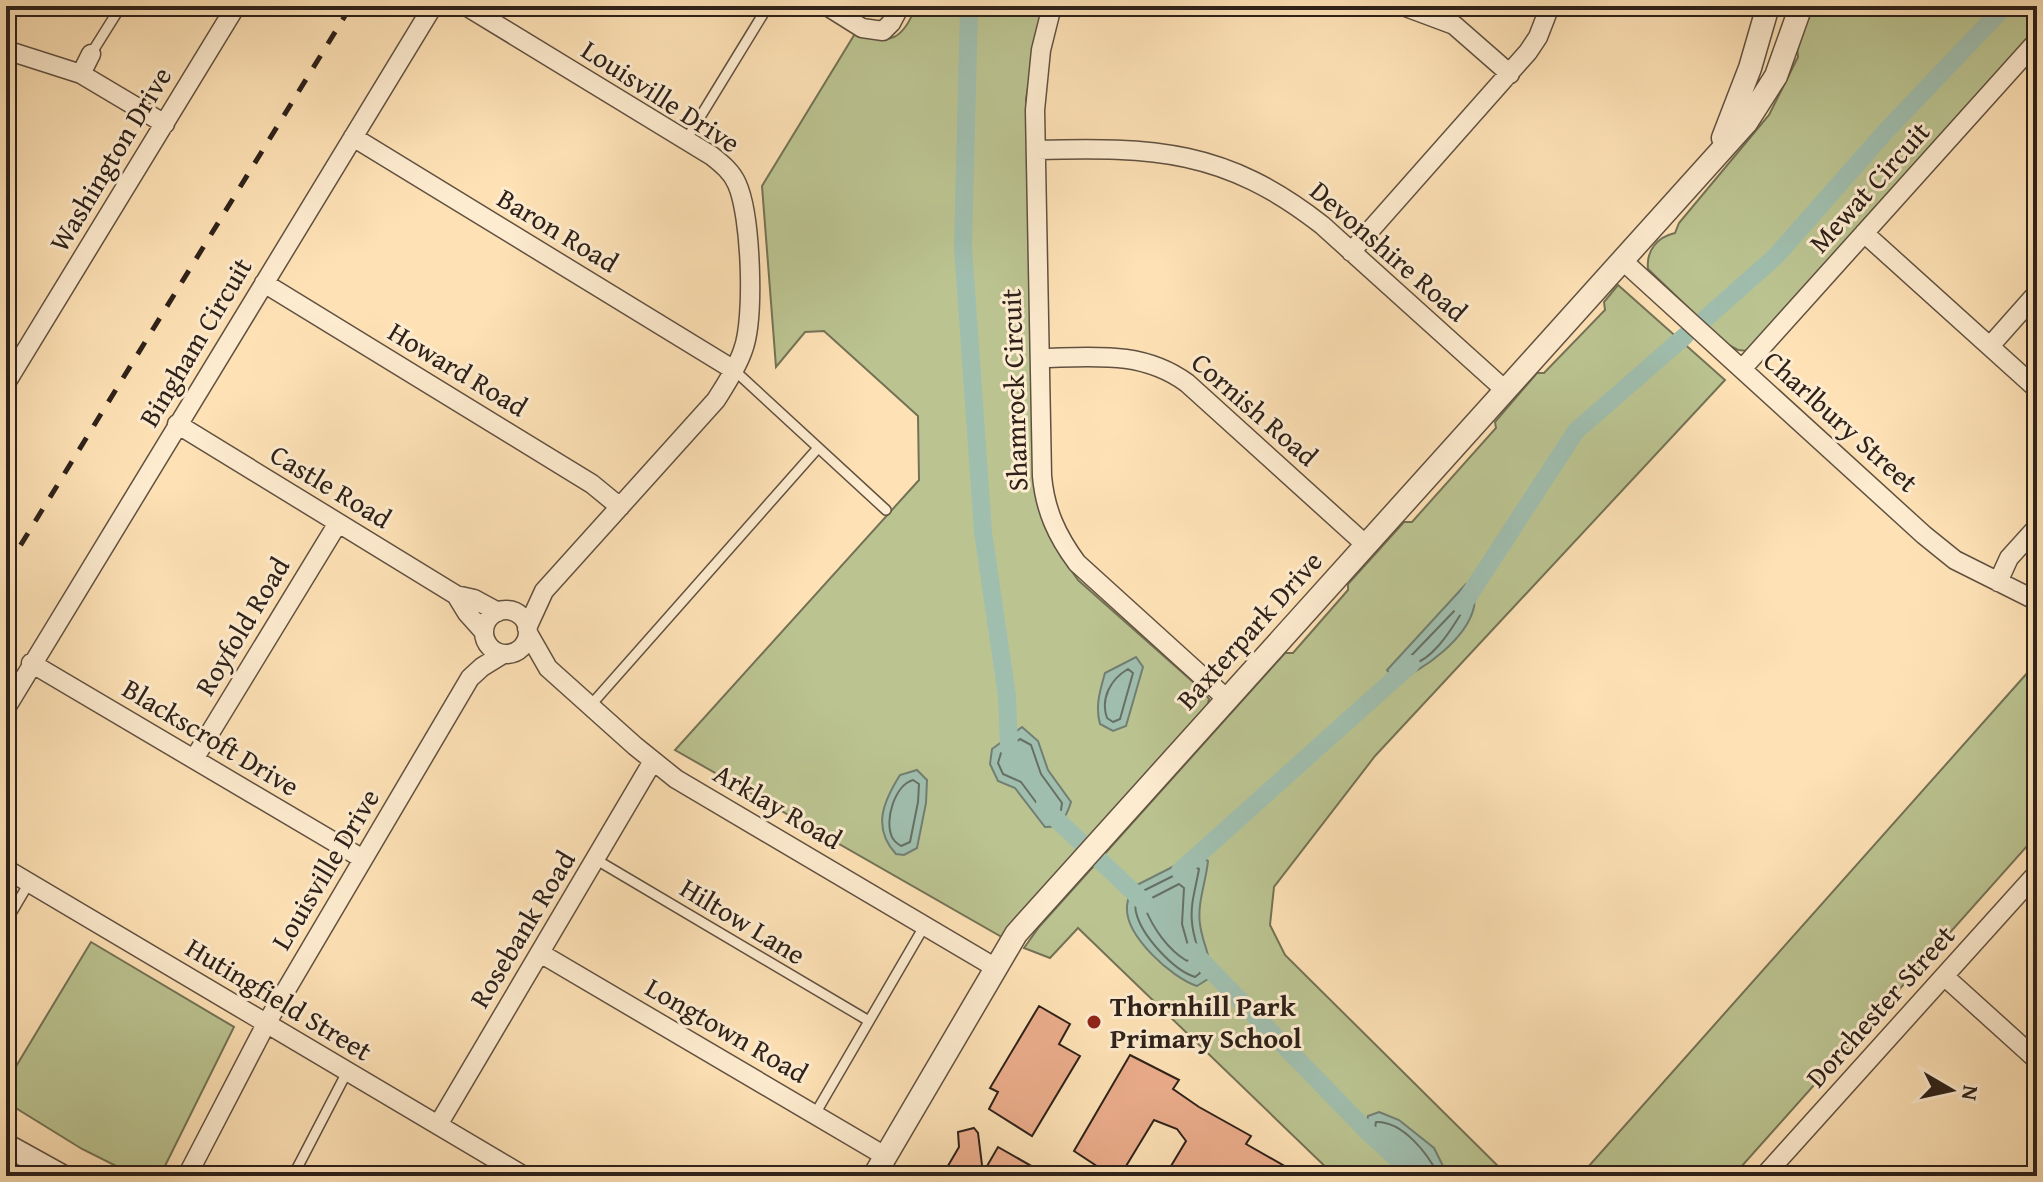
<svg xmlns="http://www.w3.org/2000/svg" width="2043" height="1182" viewBox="0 0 2043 1182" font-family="'Gentium Book Plus',serif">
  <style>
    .green { fill: #bbc491; stroke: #747256; stroke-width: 2 }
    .water { fill: #a0beae; stroke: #727f73; stroke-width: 2 }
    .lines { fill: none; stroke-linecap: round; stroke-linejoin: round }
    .shore { stroke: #667064; stroke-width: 2 }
    .canal { stroke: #a0beae; stroke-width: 18 }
    .building { fill: #ecad8c; stroke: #2d211a; stroke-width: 2 }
    .service-casing { stroke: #615141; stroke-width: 12 }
    .minor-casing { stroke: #615141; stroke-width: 21 }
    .tertiary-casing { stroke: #615141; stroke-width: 25 }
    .service { stroke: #feecd0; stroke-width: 9 }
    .minor { stroke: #feecd0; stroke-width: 18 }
    .tertiary { stroke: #feecd0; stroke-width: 22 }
    .rail { stroke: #2d211a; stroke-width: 5; stroke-dasharray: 14 14; stroke-linecap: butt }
    .poi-dot { fill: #8f2418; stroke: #feecd0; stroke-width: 3 }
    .labels { text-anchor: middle; stroke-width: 6; stroke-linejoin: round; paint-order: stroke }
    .street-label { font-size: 28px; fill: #2d211a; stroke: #feecd0 }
    .poi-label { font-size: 28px; font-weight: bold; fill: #2d211a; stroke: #feecd0; text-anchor: start }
  </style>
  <rect width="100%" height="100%" fill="#fee2b6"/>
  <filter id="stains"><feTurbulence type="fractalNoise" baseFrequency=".0025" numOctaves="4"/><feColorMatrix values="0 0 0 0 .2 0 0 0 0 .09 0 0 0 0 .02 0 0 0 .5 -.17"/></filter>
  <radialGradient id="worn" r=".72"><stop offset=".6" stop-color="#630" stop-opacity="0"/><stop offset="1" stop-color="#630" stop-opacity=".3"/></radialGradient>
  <path class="green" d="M916 6H1045L1034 53 1026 99 1031 190 1036 486 1061 556 1078 580 1201 689 1209 699 1206 713 1007 940 675 750 919 480 918 416 824 331 805 332 776 367 762 186 856 32C890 46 903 40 916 6Z
    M1810 6H2037V33L1748 351 1738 350 1725 343 1648 269C1646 251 1657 237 1675 233L1679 223 1769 115 1798 57 1797 47Z
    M1618 285 1725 380 1375 756 1274 887 1270 925 1285 955 1508 1176H1335L1078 928 1050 958 1024 948 1039 927 1285 653H1293L1348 590V584L1404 522H1412L1496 428 1495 422 1537 373H1544L1605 310 1604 302Z
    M2037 662V835L1733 1176H1580Z
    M91 942 234 1027 160 1176H136L82 1149 6 1102V1083Z"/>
  <path class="water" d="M1466 584 1474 587C1474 593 1475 601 1474 607 1467 638 1424 671 1395 680L1387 670Z
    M1136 657 1143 667 1126 726 1113 731 1100 724C1095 706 1100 691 1105 673Z
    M1022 727 1038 741 1048 770 1071 802C1067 815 1061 828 1045 827L1015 788 998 781 990 764 992 749Z
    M917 770 927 780 926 803 917 848 904 855 896 854C872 828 883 802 900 775Z
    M1198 854 1208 861C1206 882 1197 903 1200 924 1203 948 1212 951 1208 979L1197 986C1172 978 1125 936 1127 907 1127 901 1130 894 1131 888Z
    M1379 1112 1399 1120 1434 1148 1448 1176H1406L1365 1129 1368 1116Z"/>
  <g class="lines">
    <path class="shore" d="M1459 606 1462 612C1451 630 1431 663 1408 665L1407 660Z
      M1128 669 1133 673 1120 719 1113 722 1107 718C1100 698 1111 679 1128 669Z
      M1020 739 1031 745 1041 774 1062 803 1061 810 1052 818 1047 817 1021 782 1003 774 998 763 1001 753Z
      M913 780 919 784 918 802 910 842 901 846C898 844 893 840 892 837 884 820 895 785 913 780Z
      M1193 866 1199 869C1196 887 1190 904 1192 922 1193 941 1203 954 1200 973L1195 977C1173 970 1141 935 1136 912 1134 905 1137 899 1139 893Z
      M1179 884 1184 888 1182 924 1191 956 1187 961C1168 950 1153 928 1145 908L1148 900Z
      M1412 1176 1408 1165 1375 1128 1376 1122C1403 1121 1428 1154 1439 1176"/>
    <path class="canal" d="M969 6 963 247 983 532 1007 696 1009 748 1016 759
      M1706 318 1775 257 1887 130 2005 6
      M1462 606 1576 431 1685 336
      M1045 804 1052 815 1146 904
      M1180 871 1411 664
      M1192 951 1368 1132 1415 1176"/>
  </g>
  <path class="building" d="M1039 1006 1070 1024 1059 1044 1080 1056 1032 1136 989 1109 998 1092 990 1088Z
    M1130 1055 1179 1080 1173 1089 1199 1107 1251 1136 1246 1144 1302 1176H1165L1186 1141 1177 1129 1154 1120 1120 1176H1112L1074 1151Z
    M974 1128 978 1133 983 1173 998 1147 1049 1176H942L959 1147 958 1132Z"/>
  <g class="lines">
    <defs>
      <path id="service" d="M91 54 121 6
        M686 140 768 6
        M734 370 886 510
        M590 706 818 448
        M595 859 869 1021
        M6 922 29 883
        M815 1114 925 925
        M293 1176 347 1072"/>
      <path id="minor" d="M466 6 712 156C722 164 732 172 737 184 751 215 755 318 743 350 737 368 726 384 716 400L544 591 527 628
        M827 6 862 28 883 31 891 23 900 6
        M1052 6 1041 50 1035 110 1042 476C1045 510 1057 536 1077 563L1227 699
        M1403 6 1454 25 1510 74
        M6 50 81 74 165 124
        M81 74 91 54
        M353 137 734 370
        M1036 150C1154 147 1225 149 1322 225L1505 390
        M1864 233 2037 389
        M1351 252 1528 52 1538 37 1550 6
        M1622 260 1924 535 1955 560 2037 601
        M264 283 592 484 620 507
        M1990 346 2037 293
        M1040 358C1092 357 1142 350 1187 383L1366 545
        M1742 369 2037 41
        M6 383 236 6
        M177 424 456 595 474 599 498 612
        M1998 582 2009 558 2037 527
        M456 595 467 613 484 632
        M484 632a22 22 0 1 1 44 0a22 22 0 1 1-44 0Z
        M528 633 548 668 635 746 676 779 996 968
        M31 663 363 859
        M6 708 433 6
        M194 759 338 523
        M6 869 524 1176
        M540 953 885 1156
        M1944 976 2037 1060
        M438 1125 653 761
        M187 1176 266 1024 470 678 482 667 503 654
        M1764 1176 2037 873"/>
      <path id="tertiary" d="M1723 138 1750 68 1768 6
        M6 1145 62 1176
        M874 1176 1016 934 1746 123 1776 76 1801 6"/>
    </defs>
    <use href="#service" class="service-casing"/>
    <use href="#minor" class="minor-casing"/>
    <use href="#tertiary" class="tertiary-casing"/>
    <use href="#service" class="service"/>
    <use href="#minor" class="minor"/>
    <use href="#tertiary" class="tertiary"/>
    <path class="rail" d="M6 569 351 6"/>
  </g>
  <circle class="poi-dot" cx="1094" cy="1022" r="8"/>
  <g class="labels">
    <g class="street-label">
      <text transform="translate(661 96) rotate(33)" y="10">Louisville Drive</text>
      <text transform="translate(110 159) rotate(-59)" y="10">Washington Drive</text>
      <text transform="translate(1869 187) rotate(-48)" y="10">Mewat Circuit</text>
      <text transform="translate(558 230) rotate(31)" y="10">Baron Road</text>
      <text transform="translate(1389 251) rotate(41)" y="10">Devonshire Road</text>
      <text transform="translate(195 342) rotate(-59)" y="10">Bingham Circuit</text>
      <text transform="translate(458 369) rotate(31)" y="10">Howard Road</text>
      <text transform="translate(1014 390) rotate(-92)" y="10">Shamrock Circuit</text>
      <text transform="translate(1255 409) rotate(41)" y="10">Cornish Road</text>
      <text transform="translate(1841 421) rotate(42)" y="10">Charlbury Street</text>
      <text transform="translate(331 486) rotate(31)" y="10">Castle Road</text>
      <text transform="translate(242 626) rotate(-59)" y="10">Royfold Road</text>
      <text transform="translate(1249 630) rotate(-48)" y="10">Baxterpark Drive</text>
      <text transform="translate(211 737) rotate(31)" y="10">Blackscroft Drive</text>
      <text transform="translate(778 806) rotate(30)" y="10">Arklay Road</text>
      <text transform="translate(325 869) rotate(-59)" y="10">Louisville Drive</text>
      <text transform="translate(743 921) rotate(31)" y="10">Hiltow Lane</text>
      <text transform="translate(522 929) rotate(-59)" y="10">Rosebank Road</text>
      <text transform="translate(279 999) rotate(31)" y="10">Hutingfield Street</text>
      <text transform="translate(1880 1006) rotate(-48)" y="10">Dorchester Street</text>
      <text transform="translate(727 1030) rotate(30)" y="10">Longtown Road</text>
    </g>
    <g class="poi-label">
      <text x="1110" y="1016">Thornhill Park<tspan x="1110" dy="32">Primary School</tspan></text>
    </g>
  </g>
  <rect width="2043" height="1182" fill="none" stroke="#fee2b6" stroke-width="32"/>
  <rect x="8" y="8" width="2027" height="1166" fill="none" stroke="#2d211a" stroke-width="4"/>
  <rect x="16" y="16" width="2011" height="1150" fill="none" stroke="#2d211a" stroke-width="2"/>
  <g transform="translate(1951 1090) rotate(99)" stroke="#feecd0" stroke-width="6" paint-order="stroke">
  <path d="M0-6L14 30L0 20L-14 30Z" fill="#2d211a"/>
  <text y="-12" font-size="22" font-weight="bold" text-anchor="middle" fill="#2d211a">N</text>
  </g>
  <rect width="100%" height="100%" filter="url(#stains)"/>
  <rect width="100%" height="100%" fill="url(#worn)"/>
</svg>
